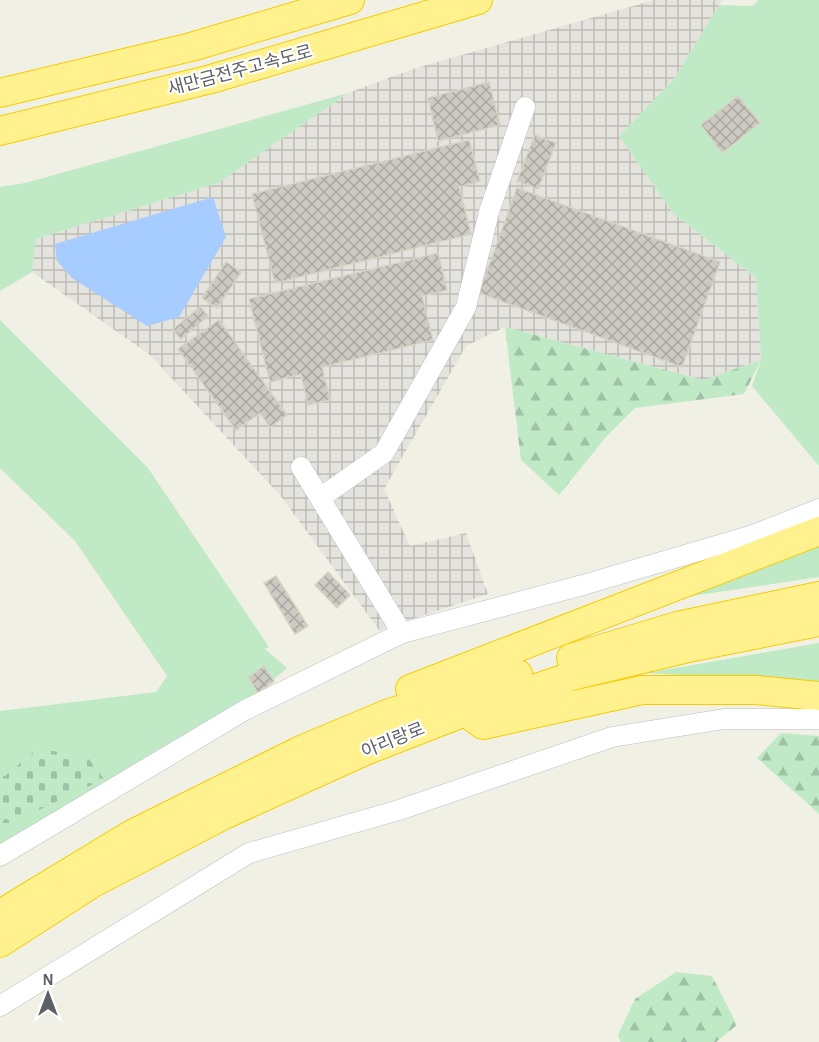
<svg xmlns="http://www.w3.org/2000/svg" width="819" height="1042" viewBox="0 0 819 1042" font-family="'Alegreya Sans','Noto Sans KR',sans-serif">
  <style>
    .industrial { fill: url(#industrial-grid) }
    .green { fill: #c0eac6 }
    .forest { fill: url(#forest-firs) }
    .cemetery { fill: url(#cemetery-stones) }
    .water { fill: #a7ccff }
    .building { fill: url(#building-cross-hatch); stroke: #d6d3c3; stroke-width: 1.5 }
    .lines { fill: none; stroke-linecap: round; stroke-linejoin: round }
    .minor-casing { stroke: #bdbec5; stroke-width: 21 }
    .highway-casing { stroke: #f6cc00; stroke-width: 30 }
    .minor { stroke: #fff; stroke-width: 20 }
    .highway { stroke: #fff28e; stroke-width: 28 }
    .labels { text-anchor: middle; stroke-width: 4.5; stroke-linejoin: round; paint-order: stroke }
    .street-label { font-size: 18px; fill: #5d6067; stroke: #fff }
  </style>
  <defs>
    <pattern id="industrial-grid" width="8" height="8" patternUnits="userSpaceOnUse" patternTransform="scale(1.5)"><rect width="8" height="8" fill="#e4e3dd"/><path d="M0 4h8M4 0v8" fill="none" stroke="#bcbbb7"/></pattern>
    <pattern id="forest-firs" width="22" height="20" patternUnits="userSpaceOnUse" patternTransform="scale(1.5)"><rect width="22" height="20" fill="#c0eac6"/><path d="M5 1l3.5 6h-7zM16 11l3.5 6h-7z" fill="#9fc1a5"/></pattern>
    <pattern id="cemetery-stones" width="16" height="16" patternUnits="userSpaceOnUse" patternTransform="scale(1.5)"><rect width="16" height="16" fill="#c0eac6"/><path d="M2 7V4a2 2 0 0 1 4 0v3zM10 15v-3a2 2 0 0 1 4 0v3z" fill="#9fc1a5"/></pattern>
    <pattern id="building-cross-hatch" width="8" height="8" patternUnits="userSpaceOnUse" patternTransform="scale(1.5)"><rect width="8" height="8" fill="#cccac2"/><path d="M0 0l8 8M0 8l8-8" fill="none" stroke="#a9a7a1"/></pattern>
  </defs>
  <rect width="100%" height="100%" fill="#f1f0e5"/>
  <path class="industrial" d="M654 0H722L674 79 619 136 673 213 756 278 761 360 703 380 505 327 466 346 384 489 410 546 466 533 488 594 379 630 280 495 150 355 32 272 36 239 218 183 348 93 413 69Z"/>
  <path class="green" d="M758 0H819V466L752 386 761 360 756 278 673 213 619 136 674 79 719 5 753 6Z
    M348 93 218 183 36 239 32 272 0 291V187L25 183Z
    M0 320 148 468 269 647 265 649 287 668 239 708 0 852V823L12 822 38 748 5 776H0V711L156 692 167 676 75 541 0 468Z
    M819 539V577L678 598Z
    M819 643V685L647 673Z"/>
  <path class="forest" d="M505 327 703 380 761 360 744 394 635 408 606 437 559 495 521 460Z
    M781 733 819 736V814L757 758Z
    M676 972 712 976 737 1025 716 1042H621L618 1035 635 999Z"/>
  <path class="cemetery" d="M38 748 88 758 104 779 12 823H0V776H5Z"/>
  <path class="water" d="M213 197 226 237 179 317 147 326 72 278 57 261 55 244Z"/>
  <path class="building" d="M489 82 500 125 438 141 428 98Z
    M738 96 760 123 722 153 701 125Z
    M535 135 556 143 538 189 517 181Z
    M469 140 480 181 459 187 471 234 275 283 252 194Z
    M517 188 720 262 682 367 479 293Z
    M438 253 447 290 422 296 433 340 322 367 330 400 308 405 301 374 270 382 249 299Z
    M226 262 241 272 217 308 202 298Z
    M200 307 208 316 181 339 173 329Z
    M219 320 287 415 270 427 260 413 236 430 178 349Z
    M328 572 350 595 337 608 315 585Z
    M276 576 308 626 295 634 264 583Z
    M264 666 274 681 258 693 248 677Z"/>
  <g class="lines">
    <defs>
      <path id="minor" d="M301 467 402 633
        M320 498 384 453 466 307 489 212 525 107
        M0 856 245 710 402 633 583 585 753 535 819 509
        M0 1006 249 853 399 810 612 737 724 719H819"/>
      <path id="highway" d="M0 93 191 47 350 0
        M0 131 211 79 478 0
        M571 658 677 626 819 596
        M410 689 819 531
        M467 713 483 725 642 690H756L819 696
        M0 914 132 834 301 750 389 713 518 674
        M0 943 93 883 224 815 365 751 465 712 572 676 693 647 819 622"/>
    </defs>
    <use href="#minor" class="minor-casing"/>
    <use href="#highway" class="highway-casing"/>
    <use href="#minor" class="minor"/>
    <use href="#highway" class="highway"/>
  </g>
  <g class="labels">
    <g class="street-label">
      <text transform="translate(240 70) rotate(-15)" y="6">새만금전주고속도로</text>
      <text transform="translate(393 740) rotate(-22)" y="6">아리랑로</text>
    </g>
  </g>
  <g transform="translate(48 994)" stroke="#ffffff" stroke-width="4.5" paint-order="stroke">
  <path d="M0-4.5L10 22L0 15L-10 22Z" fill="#5d6067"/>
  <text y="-9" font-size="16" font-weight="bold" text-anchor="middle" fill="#5d6067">N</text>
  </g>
</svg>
